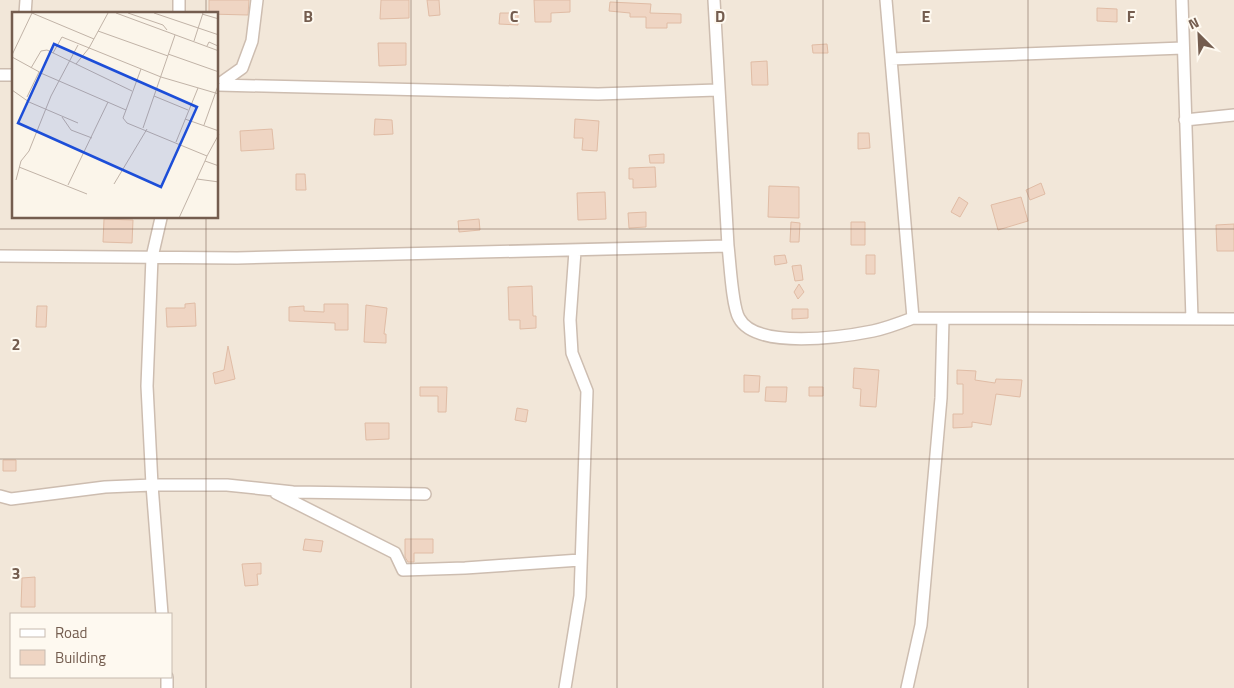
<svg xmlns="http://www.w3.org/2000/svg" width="1234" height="688" viewBox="0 0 1234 688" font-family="'Titillium Web',sans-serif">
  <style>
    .residential { fill: #f2e7d9; fill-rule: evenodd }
    .building { fill: #efd5c3; stroke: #e0bca5 }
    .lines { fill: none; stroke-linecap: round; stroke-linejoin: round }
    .street-casing { stroke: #cdbdb0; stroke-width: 14 }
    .street { stroke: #fff; stroke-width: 11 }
    .grid { fill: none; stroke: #745d4f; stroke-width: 1; stroke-opacity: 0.55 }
    .inset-road { fill: none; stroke: #c1b3a7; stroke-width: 1 }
    .view { fill: #1d4ed8; fill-opacity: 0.15; stroke: #1d4ed8; stroke-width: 2.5 }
    .inset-edge { fill: none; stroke: #745d4f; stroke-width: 2.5 }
    .grid-label { font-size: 16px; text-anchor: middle; font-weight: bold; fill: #745d4f; stroke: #fef9f0; stroke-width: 4; stroke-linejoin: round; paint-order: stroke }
  </style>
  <rect width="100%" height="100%" fill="#fbf5ea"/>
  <path class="residential" d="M0 0H1234V688H0ZM14 14H218V218H14ZM11 614H171V677H11Z"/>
  <path class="building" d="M209 0H249L248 15 209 14Z
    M381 0H409V18L380 19Z
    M427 0H439L440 15 429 16Z
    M534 0H570V12L551 13V22H535Z
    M610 2 651 4 650 13 681 14V23H667V28H646V17H630V13L609 11Z
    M1097 8 1117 9V22L1097 21Z
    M500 13H518V25L499 24Z
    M378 43H406V65L379 66Z
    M827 44 828 53H813L812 45Z
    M767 61 768 85H752L751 62Z
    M375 119 392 120 393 134 374 135Z
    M575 119 599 121 597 151 582 150 583 138H574Z
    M272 129 274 149 241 151 240 131Z
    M858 133H869L870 148 858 149Z
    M664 154V163H650L649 155Z
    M655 167 656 187 633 188V179H629V168Z
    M296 174H305L306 190H296Z
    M1041 183 1045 194 1030 200 1026 190Z
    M769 186 799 187V218L768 217Z
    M605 192 606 219 578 220 577 193Z
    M959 197 968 203 960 217 951 212Z
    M1021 197 1028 221 998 230 991 205Z
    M646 212V227L629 228 628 213Z
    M104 219 133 220 132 243 103 242Z
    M479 219 480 230 459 232 458 221Z
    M791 222 800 223 799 242H790Z
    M851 222H865V245H851Z
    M1234 224V251H1217L1216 225Z
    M785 255 787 263 775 265 774 256Z
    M866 255H875V274H866Z
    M801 265 803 280 795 281 792 266Z
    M799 284 804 292 798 299 794 292Z
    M532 286 533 316H536V328L520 329V320H509L508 287Z
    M195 303 196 326 167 327 166 308H185V304Z
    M324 304H348V330H335V323L289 321V307L304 306V311L324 312Z
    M366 305 387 308 384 334H386V343L364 342Z
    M37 306H47L46 327H36Z
    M792 309H808V318L792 319Z
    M228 346 235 379 215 384 213 373 224 370Z
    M854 368 879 370 876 407 860 406 861 389 853 388Z
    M957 370 976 371 975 380 995 383 996 379 1022 380 1020 397 996 394 991 425 972 422V427L953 428V414H963V384H957Z
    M744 375 760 376 759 392H744Z
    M420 387H447L446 412H438V396H420Z
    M766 387H787L786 402 765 401Z
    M809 387H823V396H809Z
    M517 408 528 410 526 422 515 420Z
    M365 423H389V439L366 440Z
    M3 460H16V471H3Z
    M305 539 323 541 321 552 303 550Z
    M405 539H433V553H414V562H408L405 557Z
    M261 563V574H257L258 585 245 586 242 564Z
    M35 577V607H21L22 578Z"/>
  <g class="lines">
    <defs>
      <path id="street" d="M714 0 728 246
        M886 0 913 318
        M1182 0 1192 319
        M25 14 26 0
        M179 14V0
        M891 59 1183 48
        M0 75H14
        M218 85 598 94 717 90
        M218 85 242 68 252 41 257 0
        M1185 120 1234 115
        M161 218 152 257 147 386 152 485 162 614
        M0 256 237 258 728 246C730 262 732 306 739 318 756 350 843 337 873 331 887 328 900 323 913 318L1234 319
        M276 493 395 553 403 570 465 568 580 560
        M0 496 11 499 105 487 152 485H227L293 492 425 494
        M167 677V688
        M565 688 580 596 587 391 572 353 570 320 575 251
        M907 688 921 625 941 398 943 319"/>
    </defs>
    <use href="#street" class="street-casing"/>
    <use href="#street" class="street"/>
  </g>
  <path class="grid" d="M206 0V14M411 0V688M617 0V688M823 0V688M1028 0V688M206 218V688M0 229H1234M0 459H1234"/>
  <g transform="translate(12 12)">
    <rect width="206" height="206" fill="#fbf5ea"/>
    <path class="inset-road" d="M20 1 82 27M104 1 207 39M116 1 151 13 155 18M142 1 207 23M190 2 207 7M86 19 156 44M182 29 191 1M195 34 197 30 206 34V38M41 41 50 25 149 65 207 82M156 42 207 60M0 43 20 1M0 45 31 62 114 98 111 106 115 111 195 144 193 149 207 154M64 52 77 36 96 1M19 56 29 39 35 38 120 79M0 78 17 90 66 111M142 84 176 98M15 85 27 60M114 98 129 57M50 105 59 118 80 126M173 107 207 119M192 113 207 71M131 116 163 23M164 130 186 76M195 144 207 122M7 155 75 182M185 167 207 170M4 168 9 149 17 139 39 84 66 33M102 172 135 117M56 173 96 90M167 206 193 149"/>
    <path class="view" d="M42 32 185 95 149 175 6 111Z"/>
    <rect width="206" height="206" class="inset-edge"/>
  </g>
  <g class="grid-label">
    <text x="308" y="22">B</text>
    <text x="514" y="22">C</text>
    <text x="720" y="22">D</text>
    <text x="926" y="22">E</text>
    <text x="1131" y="22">F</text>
    <text x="16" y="350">2</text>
    <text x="16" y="579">3</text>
  </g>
  <rect x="10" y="613" width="162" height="65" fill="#fef9f0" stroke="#c7bbb0"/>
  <rect x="20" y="629" width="25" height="8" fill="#ffffff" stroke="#c7bbb0"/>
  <text x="55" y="638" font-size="15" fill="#745d4f">Road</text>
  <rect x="20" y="650" width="25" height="15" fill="#efd5c3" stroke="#c7bbb0"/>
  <text x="55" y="663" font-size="15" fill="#745d4f">Building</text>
  <g transform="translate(1199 35) rotate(336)" stroke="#fef9f0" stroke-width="4" paint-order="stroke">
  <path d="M0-4L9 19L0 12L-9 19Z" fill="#745d4f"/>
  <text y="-8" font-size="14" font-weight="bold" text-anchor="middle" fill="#745d4f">N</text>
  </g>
</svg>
